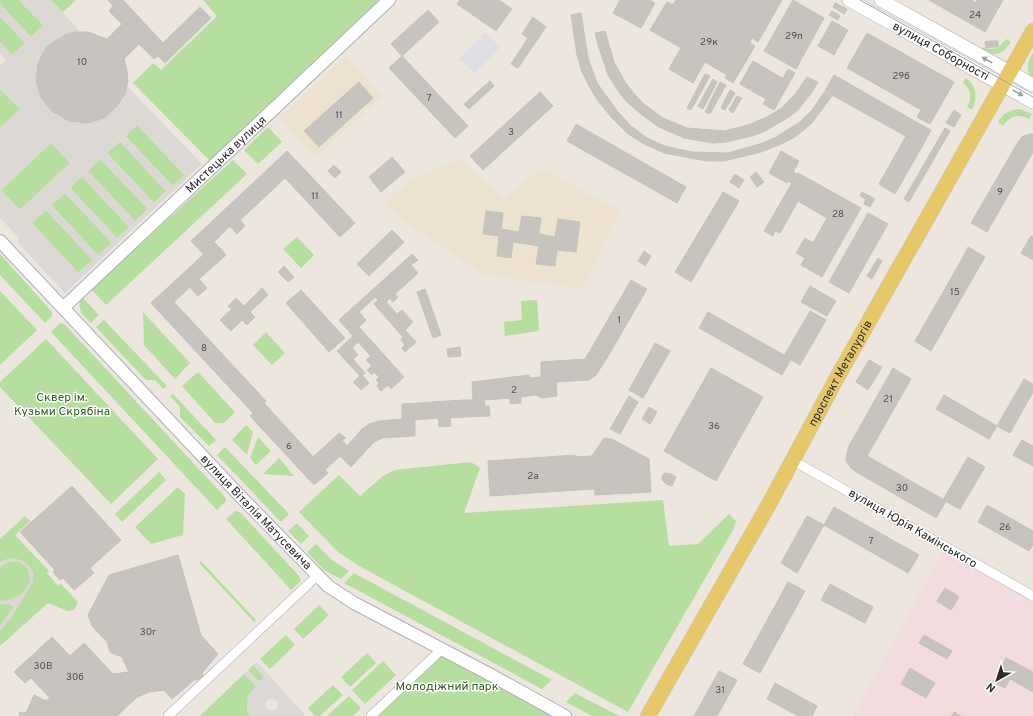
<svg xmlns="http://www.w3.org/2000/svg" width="1033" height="716" viewBox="0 0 1033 716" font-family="Overpass,sans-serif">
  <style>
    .industrial { fill: #e0dee5 }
    .education { fill: #ece2cf }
    .medical { fill: #f2dcde }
    .green { fill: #b5de9f }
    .plaza { fill: #dcd9d5; fill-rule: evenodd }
    .building { fill: #c7c3be; stroke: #c7c2b8 }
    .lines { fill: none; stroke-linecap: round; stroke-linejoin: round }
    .minor-casing { stroke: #afb1ba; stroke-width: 10 }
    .tertiary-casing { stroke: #afb1ba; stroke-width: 14 }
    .secondary-casing { stroke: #afb1ba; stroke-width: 14 }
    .primary-casing { stroke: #c4c4c4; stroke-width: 16 }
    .minor { stroke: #fff; stroke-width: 9 }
    .tertiary { stroke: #fff; stroke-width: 12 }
    .secondary { stroke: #fff; stroke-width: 13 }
    .primary { stroke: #e6c869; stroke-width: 15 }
    .tram { stroke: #a1a4b4; stroke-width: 1 }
    .oneway { fill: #a0a0a0 }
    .labels { text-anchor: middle; stroke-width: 3; stroke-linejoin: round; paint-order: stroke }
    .number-label { font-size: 10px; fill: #525150 }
    .street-label { font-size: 12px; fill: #2b2b2b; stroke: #fff }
    .park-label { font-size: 12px; fill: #2e6320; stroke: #fff }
  </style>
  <rect width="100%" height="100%" fill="#ece6de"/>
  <path class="industrial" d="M485 32 500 47 475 73 459 59Z"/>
  <path class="education" d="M346 56 383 96 315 158 279 118Z
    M459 159 504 198 541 168 620 211 582 289 483 274 406 222 384 203 411 180Z"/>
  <path class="medical" d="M946 546 1033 596V716H853Z"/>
  <path class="green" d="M0 0H19L43 25 31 37 0 4Z
    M51 0H76L63 12Z
    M203 0H379L286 88 291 93 214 165 133 83 153 63 161 70 217 16Z
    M0 16 25 43 12 55 0 42Z
    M1006 39 1011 42C1001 56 996 56 980 51L983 47 987 49 998 48Z
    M1033 53V81C1026 71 1026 62 1033 53Z
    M966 78C977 87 978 97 972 110L967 107C972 98 972 90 963 83Z
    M0 89 20 109 0 128Z
    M1020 109 1032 114 1029 119C1018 113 1010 116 1003 126L998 122C1004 113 1009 110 1020 109Z
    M137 125 185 175 173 186 125 136Z
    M268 127 282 142 258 164 244 150Z
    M120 141 166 191 154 203 107 153Z
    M51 143 70 163 20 210 1 190Z
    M100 159 148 209 135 221 88 171Z
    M233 160 247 174 106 305 91 289Z
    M82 176 129 227 117 238 70 188Z
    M65 193 112 243 98 255 51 205Z
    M46 210 93 260 78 273 32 223Z
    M297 237 314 255 301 268 283 249Z
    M0 254 52 312V316L45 323 0 275Z
    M0 291 37 330 0 365Z
    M82 297 99 315 91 323C83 316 75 307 82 297Z
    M537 300 539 331 505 336 504 322 522 320 521 301Z
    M143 312 190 363 175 379 144 345Z
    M104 320 167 386 163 389 155 380H146L96 327Z
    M62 323 65 325 224 496 226 499V501L217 510 51 332 59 324Z
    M266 332 285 353 272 365 253 345Z
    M46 339 158 459 111 504 0 387V382Z
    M198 372 235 412 224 423H215L182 386Z
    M173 394 216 440 209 446 180 417V407L170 396Z
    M246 425 253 432 247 455 232 440Z
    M258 437 271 451 256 465 250 458Z
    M225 447 289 514 281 522 217 455Z
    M279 458 294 476 263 474Z
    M471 462 480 468 464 513 663 500 669 546 698 544 729 514 736 521 733 530 628 712 359 566 338 552 299 512 339 475 360 496 383 476 395 470Z
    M159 472 166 480 122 522 115 514Z
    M178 487 185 494 183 535 151 544 135 527Z
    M235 511 240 512 299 576 301 580 300 582 291 590 226 519Z
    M25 516 30 521 15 535 49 571 47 573 58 586 61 584 78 602 74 610 68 611 48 603 0 646V539Z
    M297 523 309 536 301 544 288 531Z
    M316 544 332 560 349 571 341 579 324 570 307 552Z
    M201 561 256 620 254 622 199 563Z
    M354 573 552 680 542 689 344 583Z
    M319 605 329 615 303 639 294 629Z
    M286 635 295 645 270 669 260 659Z
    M442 649 565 716H371Z
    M367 653 376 663 350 687 341 677Z
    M383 661 396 675 365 704 352 690Z
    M253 665 264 677 259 682 248 670Z
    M244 674 256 686C247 697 246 702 249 716H200Z
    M333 685 343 695 320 716H315L308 708Z
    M575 693 619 716H592L566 702Z
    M349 696 361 708 353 716H327Z"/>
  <path class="plaza" d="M19 0H51L80 31 68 34 53 42 46 48 38 63 36 80 38 89 41 98 53 112 60 117 78 123 95 121 104 117 116 107 122 99 127 86 202 164 65 293 18 243V237L0 218V128L20 109 0 89V65L6 60 0 54V42L12 55 25 43 0 16V4L31 37 43 25ZM137 125 184 175 173 186 125 137ZM120 142 166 191 154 203 107 153ZM51 143 70 163 20 210 1 190ZM100 159 148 209 135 221 88 171ZM82 177 129 227 117 238 70 188ZM65 193 112 243 98 255 51 206ZM46 210 92 260 79 273 32 223Z
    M9 558 17 559 23 561 29 566 33 572V582L11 618 0 631V625L14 607 10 604H0V601L8 600 22 594 30 582 29 573 27 568 21 563 17 562H10L0 567V562Z
    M257 662 306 716H249L247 710V701L248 696 256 686 244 674 248 670 259 682 264 677 253 665ZM270 699 275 700 278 703 277 708 273 711 269 710 265 706 266 702Z"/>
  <path class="building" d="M108 0H123L163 43 200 7 211 18 165 63 158 56 154 59 139 44 124 59 127 71 128 81 125 94 116 107 104 118 95 121 87 123 69 121 53 112 41 98 36 80 38 63 46 48 53 42 67 34 75 32H88L107 39 122 24 109 11 113 6Z
    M460 0H499L512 9 496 31 457 4Z
    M620 0H649L655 3 641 28 613 13Z
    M676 0H782L758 42 752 38 751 40 750 43 755 46 733 83 725 78 727 75 705 62 693 83 669 69 681 48 650 30 667 2 673 5Z
    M793 0 824 18 796 69 764 51Z
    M929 0H971L976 3 977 0H1003L985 32Z
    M835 3 847 9 844 14 833 7Z
    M428 10 439 22 402 56 391 44Z
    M832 11 840 16 838 20 829 15Z
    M581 13 588 58 597 83 618 112 631 126 647 138 665 146 692 152 728 153 763 143 778 136 801 121 813 109 824 92 832 96 811 124 795 137 779 145 761 152 724 161H707L664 153 644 144 627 133 612 118 598 101 589 86 582 72 577 55 571 15Z
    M533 17 546 27 518 68 511 64 528 38 522 34Z
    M832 21 848 30 834 55 818 46Z
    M605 31 614 62 625 82 637 97 644 104 663 118 687 128 724 131 748 125 767 117 782 108 796 93 807 77 818 82 812 92 798 110 789 117 765 131 752 136 726 142 713 143 684 138 659 127 646 118 629 104 621 95 608 75 599 48 595 33Z
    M867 33 954 82 934 117 847 68Z
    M991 41V47L986 48 985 42Z
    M991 41H998V47H991Z
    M402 56 468 126 455 138 389 68Z
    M753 61 784 79 771 102 740 84Z
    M788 69 795 73 774 110 763 104 766 99 771 102 784 79 783 78Z
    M705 74 710 76 691 110 687 108Z
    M834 75 918 123 909 138 825 91Z
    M713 79 717 82 703 109 698 106Z
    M490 81 494 86 469 109 464 104Z
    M359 82 373 98 319 147 304 131Z
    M720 82 726 85 710 114 705 112Z
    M730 90 735 93 725 110 721 108Z
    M540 92 553 106 483 170 470 156Z
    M737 96 742 98 733 113 729 110Z
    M921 110 934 117 930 124 917 117Z
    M954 110 961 115 954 127 946 123Z
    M918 123 931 130 923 145 909 138Z
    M576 124 686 187 677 203 567 141Z
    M945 128 950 131 909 202 904 199Z
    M1030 134H1033V150L1018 142 1023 136Z
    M906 136 923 145 895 194 879 184Z
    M1018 142 1033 150V152L987 232 971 223Z
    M287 151 355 223 340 237 285 178 250 211 238 197Z
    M781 151 799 161 793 172 797 174 798 173 861 208 822 277 801 265 805 258 796 253 805 238 813 243 827 218 798 201 780 233 775 231 773 236 764 231 792 183 788 181 787 183 769 173Z
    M392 157 405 172 381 192 369 177Z
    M334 165 341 172 335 178 328 171Z
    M756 172 764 182 757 187 750 177Z
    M735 174 744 180 739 188 730 182Z
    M723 192 739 201 691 282 675 272Z
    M862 192 875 199 870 207 864 204 866 199 860 196Z
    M238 197 250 211 240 220 245 226 237 234 230 226 214 242 222 250 210 261 191 241Z
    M486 211 503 213 501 229 519 232 522 216 541 218 539 234 555 237 558 219 580 222 576 252 557 250 555 266 536 264 539 246 513 242 511 258 497 256 499 236 483 234Z
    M868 213 888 224 849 293 829 282Z
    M392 230 404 242 369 276 357 264Z
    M1031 236H1033V260L1021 253Z
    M968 247 985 257 978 269 962 259Z
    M222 250 226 255 199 279 207 288 198 296 190 287 174 302 266 401 253 413 151 303 204 254 210 261Z
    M644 251 651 256 645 266 638 261Z
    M412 254 418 260 411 265 418 273 395 294 398 297 393 302 390 298 386 302 397 314 402 310 413 322 405 330 416 342 405 352 402 348 405 345 401 340 403 337 374 304 378 300 375 297 359 312 366 320 359 327 404 377 391 389 388 385 381 391 377 386 379 383 376 380 379 377 374 372 372 375 367 370 372 366 366 360 371 356 358 342 352 348 358 355 353 359 365 373 362 375 369 383 361 390 353 382 360 376 337 351 353 336 339 320Z
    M878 258 882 261 872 279 867 276Z
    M962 259 978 269 931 351 915 341Z
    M284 266 294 277 288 282 278 272Z
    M631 280 647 289 607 358 591 349Z
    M810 286 836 301 827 316 801 302Z
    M262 288 268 295 250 312 244 306Z
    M425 289 441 335 433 338 417 292Z
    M301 290 345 338 329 352 286 303Z
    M236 298 255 317 247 325 228 306Z
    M232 309 242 320 231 331 220 320Z
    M810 311 826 320 800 365 784 356Z
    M708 312 791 359 782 375 699 328Z
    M655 343 670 351 643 398 629 390Z
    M460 347 461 356 448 357 447 349Z
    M591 349 607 358 596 375 589 380 556 382 557 396 542 398 536 395 521 397V403L510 404V398L484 400 485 406H489L490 416 464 417V400H473L472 382 529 375V378L541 377V362L585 359Z
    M869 360 882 367 868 390 856 382Z
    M711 368 763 397 716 481 664 451Z
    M893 368 911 379 867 456 849 446Z
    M1024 379 1033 384V392L1010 433 997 426Z
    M944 395 997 426 989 439 936 409Z
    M629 396 638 402 620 434 610 429Z
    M464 400V417L450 418 451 426 439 427 438 418 415 420V436L382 438 373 443 351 467 340 456 325 470 313 457 339 433 346 438 342 440 347 446 362 429 369 424 379 421 402 419V404Z
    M264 403 328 473 314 485 250 416Z
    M649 407 657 412 650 424 642 419Z
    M604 438 612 439 649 459 651 492 595 495 592 456Z
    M1022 440 1033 446V466L1013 455Z
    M849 446 867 456 858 473 851 468 846 461 847 453Z
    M575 455 577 490 490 496 488 461Z
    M592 456 594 489 577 490 575 457Z
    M867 456 946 501 936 518 858 473Z
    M968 457 985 467 960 509 943 500Z
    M665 473 671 474 676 477 672 486 666 484 662 480V476Z
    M72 486 121 540 90 568 94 573 74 590 63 578 60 580 53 572 55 570 20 532Z
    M987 505 1033 531V545L1029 551 978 522Z
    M834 507 919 555 908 573 824 525Z
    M807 516 824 525 797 573 781 563Z
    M178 555 201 635 218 654 202 673 204 679 194 680 172 699 164 690 149 692 129 672 122 657 110 652 107 642 92 626 88 615 109 575Z
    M788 582 805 591 760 673 743 664Z
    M830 584 873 607 865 623 821 600Z
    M945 588 959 597 951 610 937 601Z
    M924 635 952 651 947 659 919 643Z
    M52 637 70 656 84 643 113 674 129 672 149 692 136 698 117 716H67L31 678 25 683 14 672Z
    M1006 658 1033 672V692L1010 679 1005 688 993 682Z
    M910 668 935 683 926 698 901 684Z
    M719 671 737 680 717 716H694Z
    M775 683 817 706 812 716H798L767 699Z
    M34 695 46 701 50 698 67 716H19L20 712 26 713Z
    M954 712 961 716H952Z"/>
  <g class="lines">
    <defs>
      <path id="minor" d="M792 460 1033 596
        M168 716 317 576
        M371 716 442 649"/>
      <g id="tertiary">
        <path id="s1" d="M0 241 241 497 328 586 354 603 491 675 565 716"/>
        <path id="s2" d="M63 308 389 0"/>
      </g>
      <g id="secondary">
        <path id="s3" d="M849 0 1033 102"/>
        <path d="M881 0 1033 85"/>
      </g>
      <g id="primary">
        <path id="s4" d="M648 716 768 506 839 374 1033 31"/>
      </g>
    </defs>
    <use href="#minor" class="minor-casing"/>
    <use href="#tertiary" class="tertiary-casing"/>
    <use href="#secondary" class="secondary-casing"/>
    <use href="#primary" class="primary-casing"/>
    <use href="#minor" class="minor"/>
    <use href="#tertiary" class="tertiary"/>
    <use href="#secondary" class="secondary"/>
    <use href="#primary" class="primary"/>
    <path class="tram" d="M860 0 1033 97"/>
  </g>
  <defs><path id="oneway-solid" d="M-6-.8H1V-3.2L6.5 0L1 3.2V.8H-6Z"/></defs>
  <g class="oneway">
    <use href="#oneway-solid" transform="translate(987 60) rotate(-151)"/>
    <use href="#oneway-solid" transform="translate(1018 93) rotate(29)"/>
  </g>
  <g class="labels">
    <g class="number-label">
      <text x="975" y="18">24</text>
      <text x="794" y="39">29п</text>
      <text x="709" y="45">29к</text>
      <text x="82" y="65">10</text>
      <text x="901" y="79">29б</text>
      <text x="429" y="101">7</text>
      <text x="339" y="118">11</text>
      <text x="511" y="135">3</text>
      <text x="1000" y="195">9</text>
      <text x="315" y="199">11</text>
      <text x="838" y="217">28</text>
      <text x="955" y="295">15</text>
      <text x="619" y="323">1</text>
      <text x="204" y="351">8</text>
      <text x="514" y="393">2</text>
      <text x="888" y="402">21</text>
      <text x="714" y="429">36</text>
      <text x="289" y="449">6</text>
      <text x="533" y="479">2а</text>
      <text x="902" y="491">30</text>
      <text x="1005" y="530">26</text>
      <text x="871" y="544">7</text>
      <text x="148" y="635">30г</text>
      <text x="43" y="669">30В</text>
      <text x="75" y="680">30б</text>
      <text x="720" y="693">31</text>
    </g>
    <g class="street-label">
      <text dy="4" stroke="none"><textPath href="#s3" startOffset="105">вулиця Соборності</textPath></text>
      <text dy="4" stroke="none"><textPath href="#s2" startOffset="224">Мистецька вулиця</textPath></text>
      <text dy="4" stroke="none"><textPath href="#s4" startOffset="393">проспект Металургів</textPath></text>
      <text dy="4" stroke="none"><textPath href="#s1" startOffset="373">вулиця Віталія Матусевича</textPath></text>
      <text transform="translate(913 528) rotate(30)" y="4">вулиця Юрія Камінського</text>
    </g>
    <g class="park-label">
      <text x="62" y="401">Сквер ім.<tspan x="62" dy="14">Кузьми Скрябіна</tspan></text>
      <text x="447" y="690">Молодіжний парк</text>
    </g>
  </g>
  <g transform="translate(997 680) rotate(219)" stroke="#ffffff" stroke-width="3" paint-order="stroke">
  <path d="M0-3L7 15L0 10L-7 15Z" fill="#2b2b2b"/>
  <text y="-6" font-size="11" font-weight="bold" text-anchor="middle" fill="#2b2b2b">N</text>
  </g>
</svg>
